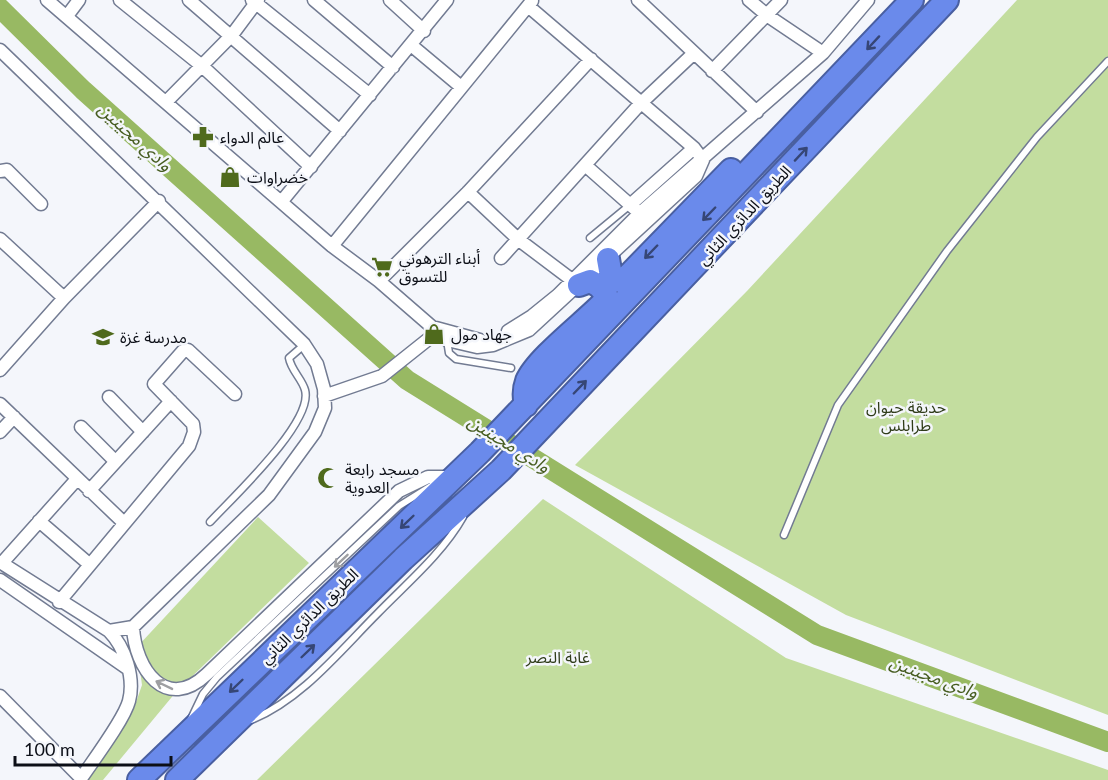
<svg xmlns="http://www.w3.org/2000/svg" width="1108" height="780" viewBox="0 0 1108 780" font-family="Lato,'Noto Sans Arabic',sans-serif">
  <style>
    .green { fill: #c3dd9f }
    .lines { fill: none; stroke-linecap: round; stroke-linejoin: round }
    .river { stroke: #98b963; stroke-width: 20 }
    .lane-casing { stroke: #727b92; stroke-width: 9 }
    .street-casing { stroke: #727b92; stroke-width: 15 }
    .highway-casing { stroke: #495fa1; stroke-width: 26 }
    .lane { stroke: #fff; stroke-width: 6 }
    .street { stroke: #fff; stroke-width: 12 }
    .highway { stroke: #6a8aeb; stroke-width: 22 }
    .oneway { stroke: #364676 }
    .oneway2 { stroke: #9e9fa2 }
    .labels { text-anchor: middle; stroke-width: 5; stroke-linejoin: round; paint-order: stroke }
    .poi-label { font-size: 16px; fill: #0c0f17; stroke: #f4f6fb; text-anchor: start }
    .street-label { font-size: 16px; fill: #0c0f17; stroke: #f4f6fb }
    .park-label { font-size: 16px; fill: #2f3c19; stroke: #f4f6fb }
    .water-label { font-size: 18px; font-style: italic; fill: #475d21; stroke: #f4f6fb }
  </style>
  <rect width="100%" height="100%" fill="#f4f6fb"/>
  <path class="green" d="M1017 0H1108V715L846 615 575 465 747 291Z
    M543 499 786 658 1108 770V780H257Z
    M258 517 309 563 176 692 103 780H85L133 711 142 685 137 647Z"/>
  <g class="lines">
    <path class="river" d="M0 8 83 90 407 380 817 635 1108 742"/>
    <defs>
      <path id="lane" d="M590 238 630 205
        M447 340 449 353 456 359 511 368
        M210 522C232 498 314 422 305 390 302 379 291 370 289 358L304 345
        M784 535 838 405 947 251 1037 137 1108 61
        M191 719 203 694 217 677 399 506 431 486
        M251 720C301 700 340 651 377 614 406 584 442 554 463 517"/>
      <path id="street" d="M47 0 332 246 379 281 447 340 477 347 493 345 529 330 696 176 703 160 694 148 528 6
        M120 0 202 66 311 167
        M189 0 340 131
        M252 0 370 95
        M314 0 393 67
        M390 0 424 31
        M638 0 757 112
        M749 0 768 16 823 53
        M67 16 79 0
        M411 45 460 86
        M0 50 304 344 317 364 324 389 325 408 315 432 269 495 133 627 109 631 0 562
        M712 71 781 0
        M166 102 232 35 258 0
        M585 165 636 210
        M0 171 7 170 41 204
        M468 192 519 240 576 283
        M282 201 447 0
        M630 205 694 148
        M0 239 64 298
        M332 246 532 1
        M501 258 640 104 693 54
        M379 281 468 192 591 59
        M436 328 480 340
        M508 331 532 316 558 295 640 213 823 53 868 0
        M0 370 64 298 159 201
        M324 396 382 376 431 337 436 328
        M109 397 143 432
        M0 404 123 522
        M81 427 115 461
        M0 432 14 417
        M89 491 171 401
        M39 521 89 564
        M2 563 77 479
        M0 580 127 668
        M59 602 189 446 194 432 193 424 154 384 183 351 188 350 235 394
        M133 627C135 669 166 713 207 674L399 491 428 477H453
        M0 696 81 778
        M80 780C92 762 124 720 129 701 135 678 125 647 109 631"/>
      <path id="highway" d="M608 259 611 276 620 281 624 280 731 170
        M526 405C524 397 524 389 527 381 536 359 586 321 604 302L606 294 599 286 590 281 579 285
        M139 780 480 452 912 0
        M177 780 403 559 501 470 947 0"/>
    </defs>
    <use href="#lane" class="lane-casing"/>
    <use href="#street" class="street-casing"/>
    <use href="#highway" class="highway-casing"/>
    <use href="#lane" class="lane"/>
    <use href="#street" class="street"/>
    <use href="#highway" class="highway"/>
  </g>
  <defs><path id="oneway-shaft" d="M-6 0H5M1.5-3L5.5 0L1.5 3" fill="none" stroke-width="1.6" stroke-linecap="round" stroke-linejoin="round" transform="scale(1.5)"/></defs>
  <g class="oneway">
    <use href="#oneway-shaft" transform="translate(873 43) rotate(133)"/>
    <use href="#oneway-shaft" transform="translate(801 154) rotate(-47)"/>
    <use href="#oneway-shaft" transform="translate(709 214) rotate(134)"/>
    <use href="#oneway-shaft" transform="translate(651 252) rotate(134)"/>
    <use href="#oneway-shaft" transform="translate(580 387) rotate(-46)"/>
    <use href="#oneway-shaft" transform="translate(407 522) rotate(136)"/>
    <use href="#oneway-shaft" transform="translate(308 651) rotate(-44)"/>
    <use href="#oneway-shaft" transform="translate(236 686) rotate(136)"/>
  </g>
  <g class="oneway2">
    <use href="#oneway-shaft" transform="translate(341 561) rotate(137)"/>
    <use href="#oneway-shaft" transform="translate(164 685) rotate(-154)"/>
  </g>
  <defs>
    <symbol id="pharmacy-bare" viewBox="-9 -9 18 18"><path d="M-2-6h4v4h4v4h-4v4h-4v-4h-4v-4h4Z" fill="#4f6a1c" stroke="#f4f6fb" stroke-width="2.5" paint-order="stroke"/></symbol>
    <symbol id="shop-bare" viewBox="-9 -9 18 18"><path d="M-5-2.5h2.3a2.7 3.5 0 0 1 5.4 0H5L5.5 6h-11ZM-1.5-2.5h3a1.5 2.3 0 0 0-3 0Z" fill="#4f6a1c" stroke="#f4f6fb" stroke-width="2.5" paint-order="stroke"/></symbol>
    <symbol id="supermarket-bare" viewBox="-9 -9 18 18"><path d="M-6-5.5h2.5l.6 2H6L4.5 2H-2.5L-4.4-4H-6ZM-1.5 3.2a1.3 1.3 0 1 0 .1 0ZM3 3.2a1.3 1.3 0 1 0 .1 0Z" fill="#4f6a1c" stroke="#f4f6fb" stroke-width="2.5" paint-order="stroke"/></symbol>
    <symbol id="school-bare" viewBox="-9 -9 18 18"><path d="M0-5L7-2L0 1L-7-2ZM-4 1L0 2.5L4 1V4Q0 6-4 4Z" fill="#4f6a1c" stroke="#f4f6fb" stroke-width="2.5" paint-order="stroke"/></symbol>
    <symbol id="mosque-bare" viewBox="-9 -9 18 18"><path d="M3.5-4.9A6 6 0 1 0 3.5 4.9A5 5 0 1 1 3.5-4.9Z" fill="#4f6a1c" stroke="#f4f6fb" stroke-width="2.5" paint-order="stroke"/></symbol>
  </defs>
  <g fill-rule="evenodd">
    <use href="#pharmacy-bare" x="188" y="122" width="30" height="30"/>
    <use href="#shop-bare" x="215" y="162" width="30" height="30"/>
    <use href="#supermarket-bare" x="367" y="252" width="30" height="30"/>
    <use href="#shop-bare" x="419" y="319" width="30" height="30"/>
    <use href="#school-bare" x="88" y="322" width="30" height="30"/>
    <use href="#mosque-bare" x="313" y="463" width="30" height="30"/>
  </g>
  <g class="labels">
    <g class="poi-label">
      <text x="220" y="143">عالم الدواء</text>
      <text x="247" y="183">خضراوات</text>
      <text x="399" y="264">أبناء الترهوني<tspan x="399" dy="18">للتسوق</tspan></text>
      <text x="451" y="340">جهاد مول</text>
      <text x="120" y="343">مدرسة غزة</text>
      <text x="345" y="475">مسجد رابعة<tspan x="345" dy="18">العدوية</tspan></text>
    </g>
    <g class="street-label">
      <text transform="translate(744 215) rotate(-47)" y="6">الطريق الدائري الثاني</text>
      <text transform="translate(309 616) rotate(-44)" y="6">الطريق الدائري الثاني</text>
    </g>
    <g class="park-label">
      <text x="906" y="413">حديقة حيوان<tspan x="906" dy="18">طرابلس</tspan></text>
      <text x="558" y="663">غابة النصر</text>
    </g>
    <g class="water-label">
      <text transform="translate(135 137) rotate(42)" y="6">وادي مجينين</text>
      <text transform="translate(509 444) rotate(32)" y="6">وادي مجينين</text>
      <text transform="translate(934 677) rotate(20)" y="6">وادي مجينين</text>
    </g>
  </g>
  <path d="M15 756v9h156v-9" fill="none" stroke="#0c0f17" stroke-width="3"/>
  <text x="24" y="756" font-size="18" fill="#0c0f17" stroke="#f4f6fb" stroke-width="4.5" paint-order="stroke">100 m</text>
</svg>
